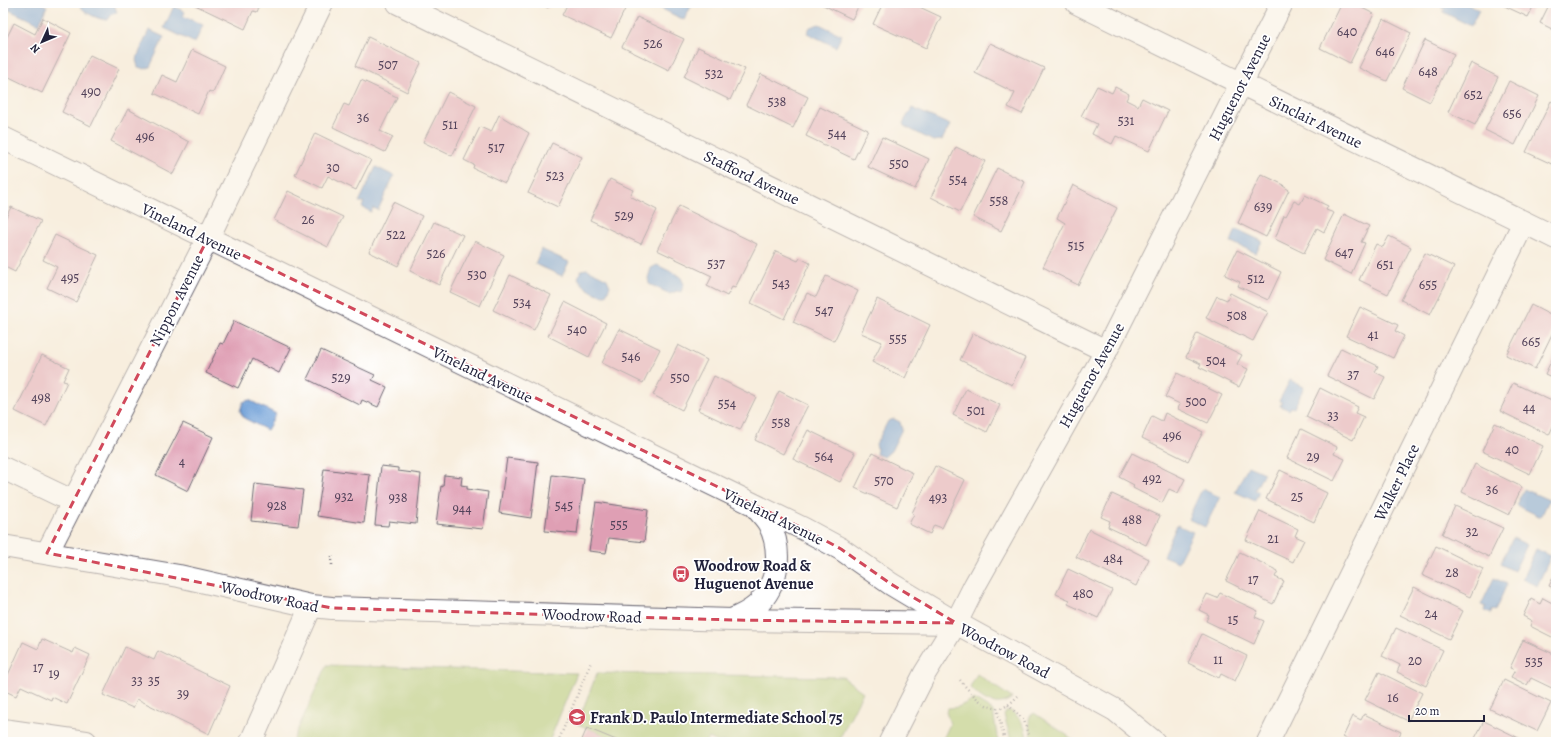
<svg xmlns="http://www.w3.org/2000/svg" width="1559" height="745" viewBox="0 0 1559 745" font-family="Alegreya,serif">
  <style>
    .green { fill: #a8c76e; stroke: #657454 }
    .water { fill: #6c9dd6; stroke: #476088 }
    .building { fill: #df9fb4 }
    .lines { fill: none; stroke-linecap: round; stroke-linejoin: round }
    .minor-casing { stroke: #6d6974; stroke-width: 24 }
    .tertiary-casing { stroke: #6d6974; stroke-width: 24 }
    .path { stroke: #6d6974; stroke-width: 2.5; stroke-dasharray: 1 3; stroke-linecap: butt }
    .minor { stroke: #fff; stroke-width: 22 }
    .tertiary { stroke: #fff; stroke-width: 22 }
    .marked { fill: none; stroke: #d1495b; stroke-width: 3; stroke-dasharray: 8 5; stroke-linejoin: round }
    .labels { text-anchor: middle; stroke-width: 3.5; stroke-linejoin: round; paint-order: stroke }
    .number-label { font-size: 14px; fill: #514159 }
    .street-label { font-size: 16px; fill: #22223b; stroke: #fff }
    .poi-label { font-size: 16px; font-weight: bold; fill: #22223b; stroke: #fff; text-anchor: start }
  </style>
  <rect width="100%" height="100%" fill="#fff"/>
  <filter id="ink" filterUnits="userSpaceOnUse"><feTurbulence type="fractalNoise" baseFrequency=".025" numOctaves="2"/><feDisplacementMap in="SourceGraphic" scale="8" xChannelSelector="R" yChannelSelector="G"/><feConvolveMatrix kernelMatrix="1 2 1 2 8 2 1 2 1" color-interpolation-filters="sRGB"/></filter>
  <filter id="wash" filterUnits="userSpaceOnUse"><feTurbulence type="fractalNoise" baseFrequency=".012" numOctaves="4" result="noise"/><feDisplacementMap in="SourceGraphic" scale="16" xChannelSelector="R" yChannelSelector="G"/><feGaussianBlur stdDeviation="0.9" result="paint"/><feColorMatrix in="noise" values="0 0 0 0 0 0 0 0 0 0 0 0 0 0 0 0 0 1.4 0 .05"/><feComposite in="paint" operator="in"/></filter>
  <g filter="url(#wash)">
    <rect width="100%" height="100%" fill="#f8eede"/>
    <path class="green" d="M327 665 577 673 549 742H292Z
      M597 673 843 677 863 692 838 742H718L709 738 707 742H621L577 724Z
      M977 674 1012 698C996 710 981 699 970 687Z
      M974 699 993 711 998 742 942 741 950 724 946 712 948 708 958 707Z
      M1007 711H1011C1022 719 1027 728 1027 742H1013L1011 740 1004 715Z
      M1034 713 1077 742H1032L1029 720 1030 716Z"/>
    <path class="water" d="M12 3H41L47 6 39 24 9 10Z
      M79 3H114L117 13 112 14 108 20C99 20 81 12 79 3Z
      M650 3H693L684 20Z
      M1443 3H1464L1479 10 1471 26 1443 12 1445 9 1441 7Z
      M174 6 185 12 183 16 203 25 195 43 164 28Z
      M819 24 842 35 836 47 807 33 810 27Z
      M149 30 164 37 150 67 145 69 138 67 136 60Z
      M912 108 950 125 942 140 933 141 904 126 903 123Z
      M376 167 394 176 378 210 373 208 371 212 362 207 364 202H359Z
      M1236 229 1262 241 1256 253 1231 242Z
      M541 249 569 262 562 276 535 264Z
      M657 265 680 276 684 284 681 292 677 291 670 294 649 284 648 278 651 268Z
      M587 269 607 279 610 286 606 295C596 296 583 287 578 278L581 270Z
      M1290 380 1304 387 1294 408 1291 407 1289 410 1280 406 1282 402 1279 401Z
      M249 400 276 414 267 430 244 418 240 411 243 402Z
      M894 419 900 422 902 429 891 451 884 457 876 454 877 449 876 444 888 421Z
      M1248 466 1264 473 1255 490 1259 492 1255 501 1235 492Z
      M1202 489 1220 497 1205 527 1188 519Z
      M1524 489 1549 500 1541 517 1516 505Z
      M1177 525 1193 532 1178 562 1163 556Z
      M1513 538 1527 545 1514 571 1500 564Z
      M1536 549 1551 556 1537 586 1522 579Z
      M1494 578 1507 584 1495 611 1492 610 1491 614 1485 611 1486 607 1481 605Z"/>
    <g id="blocks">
      <path class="building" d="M191 3H261L257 12 253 11 245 29Z
        M538 3H551L548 8Z
        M568 3H628L611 38 562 15Z
        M819 3H860L852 19Z
        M883 3H907L912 5 913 4 941 17 926 48 873 24Z
        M1342 3H1352L1374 14 1350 63 1320 48Z
        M1498 3H1535L1528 17Z
        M1550 3H1556V31L1540 23Z
        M637 17 684 39 669 70 622 47Z
        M43 18 71 33 42 93 3 74V45L14 23 35 34Z
        M1383 19 1411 33 1387 81 1359 68Z
        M368 37 421 63 407 92 355 66Z
        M1425 40 1454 54 1430 102 1402 88Z
        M990 43 1044 68 1022 114 1008 107 1015 93 975 73Z
        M698 47 745 69 730 100 684 77Z
        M192 50 225 66 213 93 209 91 198 114 154 93 162 75 177 82Z
        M90 55 119 69 91 126 62 112Z
        M1471 63 1498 77 1475 125 1448 112Z
        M761 74 808 97 793 128 746 105Z
        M361 80 397 97 380 131 393 137 385 152 333 127 344 104 349 106Z
        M1509 81 1539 96 1515 145 1485 130Z
        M1097 86 1112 93 1115 87 1129 94 1126 100 1138 106 1142 98 1168 111 1149 151 1116 136 1112 144 1092 134 1097 124 1081 116Z
        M448 92 476 106 452 156 423 142Z
        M1551 101 1556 104V166L1526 152Z
        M820 107 868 130 854 159 806 136Z
        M128 109 189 142 173 174 111 141Z
        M499 115 529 133 505 183 473 168 474 165 464 160 480 127 491 132Z
        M315 133 371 160 356 190 328 176 322 188 295 175Z
        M882 137 929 159 915 189 868 167Z
        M552 143 582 157 558 207 528 193Z
        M956 147 985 161 960 212 931 197Z
        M997 168 1025 182 1001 231 973 217Z
        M1261 174 1284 185 1283 186 1289 190 1266 237 1238 223Z
        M610 179 633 190 630 196 657 210 641 244 590 220Z
        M1073 185 1117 208 1078 285 1043 267 1065 223 1057 218Z
        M288 191 343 217 328 247 274 220Z
        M1305 195 1328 206 1326 210 1334 213 1324 232 1317 228 1304 253 1275 239 1284 215 1286 216 1294 201 1300 204Z
        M393 202 422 216 398 266 369 252Z
        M679 206 757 244 735 288 732 287 727 296 707 286 712 276 657 250Z
        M11 207 41 221 15 272 3 266V223Z
        M1344 214 1369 226 1361 242 1365 243 1351 274 1323 260Z
        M434 222 463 235 439 285 410 271Z
        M55 235 98 255 76 302 47 288 57 267 43 260Z
        M1389 236 1411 247 1388 294 1359 280 1376 244 1383 247Z
        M475 241 504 255 480 306 450 292Z
        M1237 250 1281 272 1268 300 1238 286 1240 282 1225 275Z
        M776 251 798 261 800 258 810 263 784 319 751 303Z
        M1425 253 1454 267 1430 315 1401 300Z
        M510 275 551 295 534 330 493 310Z
        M826 276 858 291 834 341 793 322 807 293 816 297Z
        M1230 293 1268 312 1253 341 1206 318 1217 296 1227 300Z
        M877 299 930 325 905 378 872 362 882 342 861 333Z
        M565 302 606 323 589 357 548 336Z
        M1531 305 1556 318V326L1535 369 1506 355Z
        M1360 307 1398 325 1395 331 1404 336 1393 358 1346 336Z
        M234 321 291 348 279 373 252 359 238 388 206 373 220 343 223 344Z
        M619 329 660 349 643 383 602 363Z
        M973 333 1025 358 1012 385 960 360Z
        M1197 333 1242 355 1237 364 1248 369 1239 387 1199 367 1201 364 1186 357Z
        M678 345 707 360 682 410 653 395Z
        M1341 348 1378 366 1375 372 1385 377 1374 399 1327 376Z
        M321 350 375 375 372 380 387 387 378 407 362 400 360 405 307 379Z
        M1556 351V379L1545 374Z
        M42 355 69 368 63 381 67 382 46 426 15 411Z
        M1177 373 1222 395 1208 423 1178 409 1180 404 1165 397Z
        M714 376 756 397 740 430 698 410Z
        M1513 383 1556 403V420L1549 435 1500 411Z
        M1320 388 1358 407 1355 413 1364 417 1353 440 1306 417Z
        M966 389 1000 405 987 432 953 415Z
        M779 391 808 405 783 454 755 440Z
        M1165 413 1203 432 1188 461 1142 438 1152 416 1162 421Z
        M183 423 213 437 188 491 156 475Z
        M1495 423 1543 446 1530 474 1482 451Z
        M1301 429 1337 447 1334 454 1345 459 1334 481 1287 458Z
        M808 430 855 453 840 482 793 459Z
        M872 453 913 473 897 507 855 488Z
        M1132 453 1185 479 1178 493 1169 489 1162 503 1133 488 1134 485 1119 477Z
        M507 458 538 462 531 518 499 513Z
        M1475 464 1522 487 1509 515 1462 492Z
        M381 466 398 468V471L421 474 416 524 389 521 388 526 375 525Z
        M935 466 965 480 942 528 934 525 930 534 909 524 914 514 912 513Z
        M324 469 370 475 364 523 317 516Z
        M1280 470 1327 493 1314 522 1266 499Z
        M444 475 462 477 461 485 467 486V489L488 492 483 529 436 524 441 486 443 487Z
        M552 475 584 479 577 534 545 531Z
        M255 484 303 490 298 526 251 521Z
        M1112 494 1160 516 1146 545 1108 527 1110 521 1101 517Z
        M596 502 648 510 644 542 609 538 606 553 589 551Z
        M1455 506 1503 528 1489 557 1442 534Z
        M1260 511 1298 529 1295 536 1304 540 1293 562 1246 540Z
        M1089 529 1149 559 1136 586 1076 557Z
        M1436 546 1483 569 1470 597 1422 575Z
        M1240 552 1278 571 1275 577 1284 581 1273 604 1226 581Z
        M1068 569 1112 590 1098 618 1068 604 1070 600 1056 594Z
        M1556 571V589L1549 586Z
        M1414 587 1463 611 1449 639 1400 615Z
        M1220 593 1258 611 1255 617 1264 621 1254 644 1206 621 1209 615 1199 610 1207 594 1217 598Z
        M1543 598 1556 605V639L1530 626 1532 621 1523 616 1531 599 1540 604Z
        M1396 628 1443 650 1426 686 1397 672 1400 665 1382 656Z
        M1202 634 1247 656 1235 681 1221 674 1219 678 1188 663Z
        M42 639 73 653 75 648 90 655 67 704 52 697 51 700 21 686 16 696 3 690V686L23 642 38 649Z
        M1523 640 1556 655V690L1531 678 1527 685 1511 677 1515 670 1510 668Z
        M125 647 154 660 158 651 230 686 209 734 137 699 133 708 103 695Z
        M1379 672 1422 693 1408 721 1365 700Z
        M1504 680 1551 703 1537 731 1490 709Z
        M1364 714 1401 732 1396 742H1353L1343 737 1353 716 1361 720Z
        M1484 721 1527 742H1473Z
        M587 728 621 742H581Z"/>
    </g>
  </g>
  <g filter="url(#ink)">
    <use href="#blocks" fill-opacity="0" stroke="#6d6974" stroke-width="1"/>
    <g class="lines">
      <defs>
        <path id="minor" d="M398 3 1106 351
          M1077 3 1556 238
          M3 138 804 529 841 549 891 584 956 623
          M3 468 72 501
          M47 553 208 238 322 3
          M3 730 86 742
          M251 742 311 606
          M1268 742 1524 222"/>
        <path id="tertiary" d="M3 546 179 576 311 606 332 608 732 620 956 623 1115 710 1154 742
          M732 620C742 615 753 611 760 602 779 581 782 549 769 524 766 518 760 513 756 507
          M890 742 925 673 956 623 975 585 1106 351 1282 3"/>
      </defs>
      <use href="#minor" class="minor-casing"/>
      <use href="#tertiary" class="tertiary-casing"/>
      <path class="path" d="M332 565V556
        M960 680C969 691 989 716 1006 706 1010 704 1014 700 1018 696
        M1008 705 1024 720 1030 742
        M997 708 1005 742
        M558 742 591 662"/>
      <use href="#minor" class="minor"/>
      <use href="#tertiary" class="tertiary"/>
    </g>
  </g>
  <path d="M0 0H1559V745H0ZM208 238 804 529 841 549 891 584 956 623 732 620 332 608 47 553Z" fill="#f8eede" fill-opacity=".55" fill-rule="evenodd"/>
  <path class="marked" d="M208 238 804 529 841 549 891 584 956 623 732 620 332 608 47 553Z"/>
  <defs>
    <symbol id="bus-disc" viewBox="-11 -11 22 22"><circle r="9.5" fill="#d1495b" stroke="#fff"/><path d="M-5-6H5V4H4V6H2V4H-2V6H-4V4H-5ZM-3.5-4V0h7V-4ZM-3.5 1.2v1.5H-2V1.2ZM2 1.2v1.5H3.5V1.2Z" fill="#fff"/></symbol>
    <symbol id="school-disc" viewBox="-11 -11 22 22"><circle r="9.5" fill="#d1495b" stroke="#fff"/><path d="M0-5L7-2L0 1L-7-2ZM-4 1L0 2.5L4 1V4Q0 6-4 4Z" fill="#fff"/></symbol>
  </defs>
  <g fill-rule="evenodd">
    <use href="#bus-disc" x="671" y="564" width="20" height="20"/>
    <use href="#school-disc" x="567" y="707" width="20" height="20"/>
  </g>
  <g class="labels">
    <g class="number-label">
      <text x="1347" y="36">640</text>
      <text x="653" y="48">526</text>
      <text x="1385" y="56">646</text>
      <text x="388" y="69">507</text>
      <text x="1428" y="76">648</text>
      <text x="714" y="78">532</text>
      <text x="91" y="96">490</text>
      <text x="1473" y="99">652</text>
      <text x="777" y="106">538</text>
      <text x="1512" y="118">656</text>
      <text x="363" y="122">36</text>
      <text x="1126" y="125">531</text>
      <text x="450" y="129">511</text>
      <text x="837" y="138">544</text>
      <text x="145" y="141">496</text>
      <text x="496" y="152">517</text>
      <text x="899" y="168">550</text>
      <text x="333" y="172">30</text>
      <text x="555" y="180">523</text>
      <text x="958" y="184">554</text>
      <text x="999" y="205">558</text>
      <text x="1263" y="211">639</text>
      <text x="624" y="220">529</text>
      <text x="308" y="224">26</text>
      <text x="396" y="239">522</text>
      <text x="1076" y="250">515</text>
      <text x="1344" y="257">647</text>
      <text x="436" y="258">526</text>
      <text x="716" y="268">537</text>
      <text x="1385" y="269">651</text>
      <text x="477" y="279">530</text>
      <text x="70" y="282">495</text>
      <text x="1256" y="283">512</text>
      <text x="781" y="288">543</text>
      <text x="1428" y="289">655</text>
      <text x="522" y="307">534</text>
      <text x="824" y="315">547</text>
      <text x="1237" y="320">508</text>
      <text x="577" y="334">540</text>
      <text x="1373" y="339">41</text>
      <text x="898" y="343">555</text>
      <text x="1531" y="346">665</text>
      <text x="631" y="361">546</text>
      <text x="1216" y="365">504</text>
      <text x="1353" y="379">37</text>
      <text x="341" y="382">529</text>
      <text x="680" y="382">550</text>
      <text x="41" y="402">498</text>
      <text x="1196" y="406">500</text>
      <text x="727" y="408">554</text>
      <text x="1529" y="412">44</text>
      <text x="976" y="415">501</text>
      <text x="1333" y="420">33</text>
      <text x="781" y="427">558</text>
      <text x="1172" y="440">496</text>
      <text x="1512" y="454">40</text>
      <text x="824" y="461">564</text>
      <text x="1313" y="461">29</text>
      <text x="182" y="466">4</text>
      <text x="1152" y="483">492</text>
      <text x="884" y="485">570</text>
      <text x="1492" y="494">36</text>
      <text x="344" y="501">932</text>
      <text x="1297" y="501">25</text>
      <text x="398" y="502">938</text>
      <text x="938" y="502">493</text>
      <text x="277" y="510">928</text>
      <text x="564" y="510">545</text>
      <text x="462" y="513">944</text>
      <text x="1132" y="524">488</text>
      <text x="619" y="529">555</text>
      <text x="1472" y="536">32</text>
      <text x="1273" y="543">21</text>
      <text x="1113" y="563">484</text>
      <text x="1452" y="577">28</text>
      <text x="1253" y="584">17</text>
      <text x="1083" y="598">480</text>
      <text x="1431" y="618">24</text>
      <text x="1233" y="624">15</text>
      <text x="1218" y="664">11</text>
      <text x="1415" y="665">20</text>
      <text x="1534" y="666">535</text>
      <text x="38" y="672">17</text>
      <text x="54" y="678">19</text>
      <text x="137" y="685">33</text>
      <text x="154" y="685">35</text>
      <text x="183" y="698">39</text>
      <text x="1393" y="702">16</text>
    </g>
    <g class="street-label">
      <text transform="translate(1239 87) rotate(-63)" y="6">Huguenot Avenue</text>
      <text transform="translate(1316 121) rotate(26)" y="6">Sinclair Avenue</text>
      <text transform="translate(752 177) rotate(26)" y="6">Stafford Avenue</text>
      <text transform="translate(192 231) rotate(26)" y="6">Vineland Avenue</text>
      <text transform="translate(176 300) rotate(-63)" y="6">Nippon Avenue</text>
      <text transform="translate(483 374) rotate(26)" y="6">Vineland Avenue</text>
      <text transform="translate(1091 375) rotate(-61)" y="6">Huguenot Avenue</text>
      <text transform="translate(1396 482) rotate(-64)" y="6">Walker Place</text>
      <text transform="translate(774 516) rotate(26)" y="6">Vineland Avenue</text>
      <text transform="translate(270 596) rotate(12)" y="6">Woodrow Road</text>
      <text transform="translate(592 615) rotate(2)" y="6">Woodrow Road</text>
      <text transform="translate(1005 650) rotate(28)" y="6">Woodrow Road</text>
    </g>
    <g class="poi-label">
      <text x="694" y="571">Woodrow Road &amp;<tspan x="694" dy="18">Huguenot Avenue</tspan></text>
      <text x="590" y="723">Frank D. Paulo Intermediate School 75</text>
    </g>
  </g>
  <rect width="1559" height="745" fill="none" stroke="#fff" stroke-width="16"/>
  <g transform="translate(42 42) rotate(226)" stroke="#ffffff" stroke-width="3" paint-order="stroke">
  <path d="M0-3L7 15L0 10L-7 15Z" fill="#22223b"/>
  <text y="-6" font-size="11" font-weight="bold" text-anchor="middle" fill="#22223b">N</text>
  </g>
  <path d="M1409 715v6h75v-6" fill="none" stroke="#22223b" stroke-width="2"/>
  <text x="1415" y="715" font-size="12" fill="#22223b" stroke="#ffffff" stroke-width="3" paint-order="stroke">20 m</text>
</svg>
